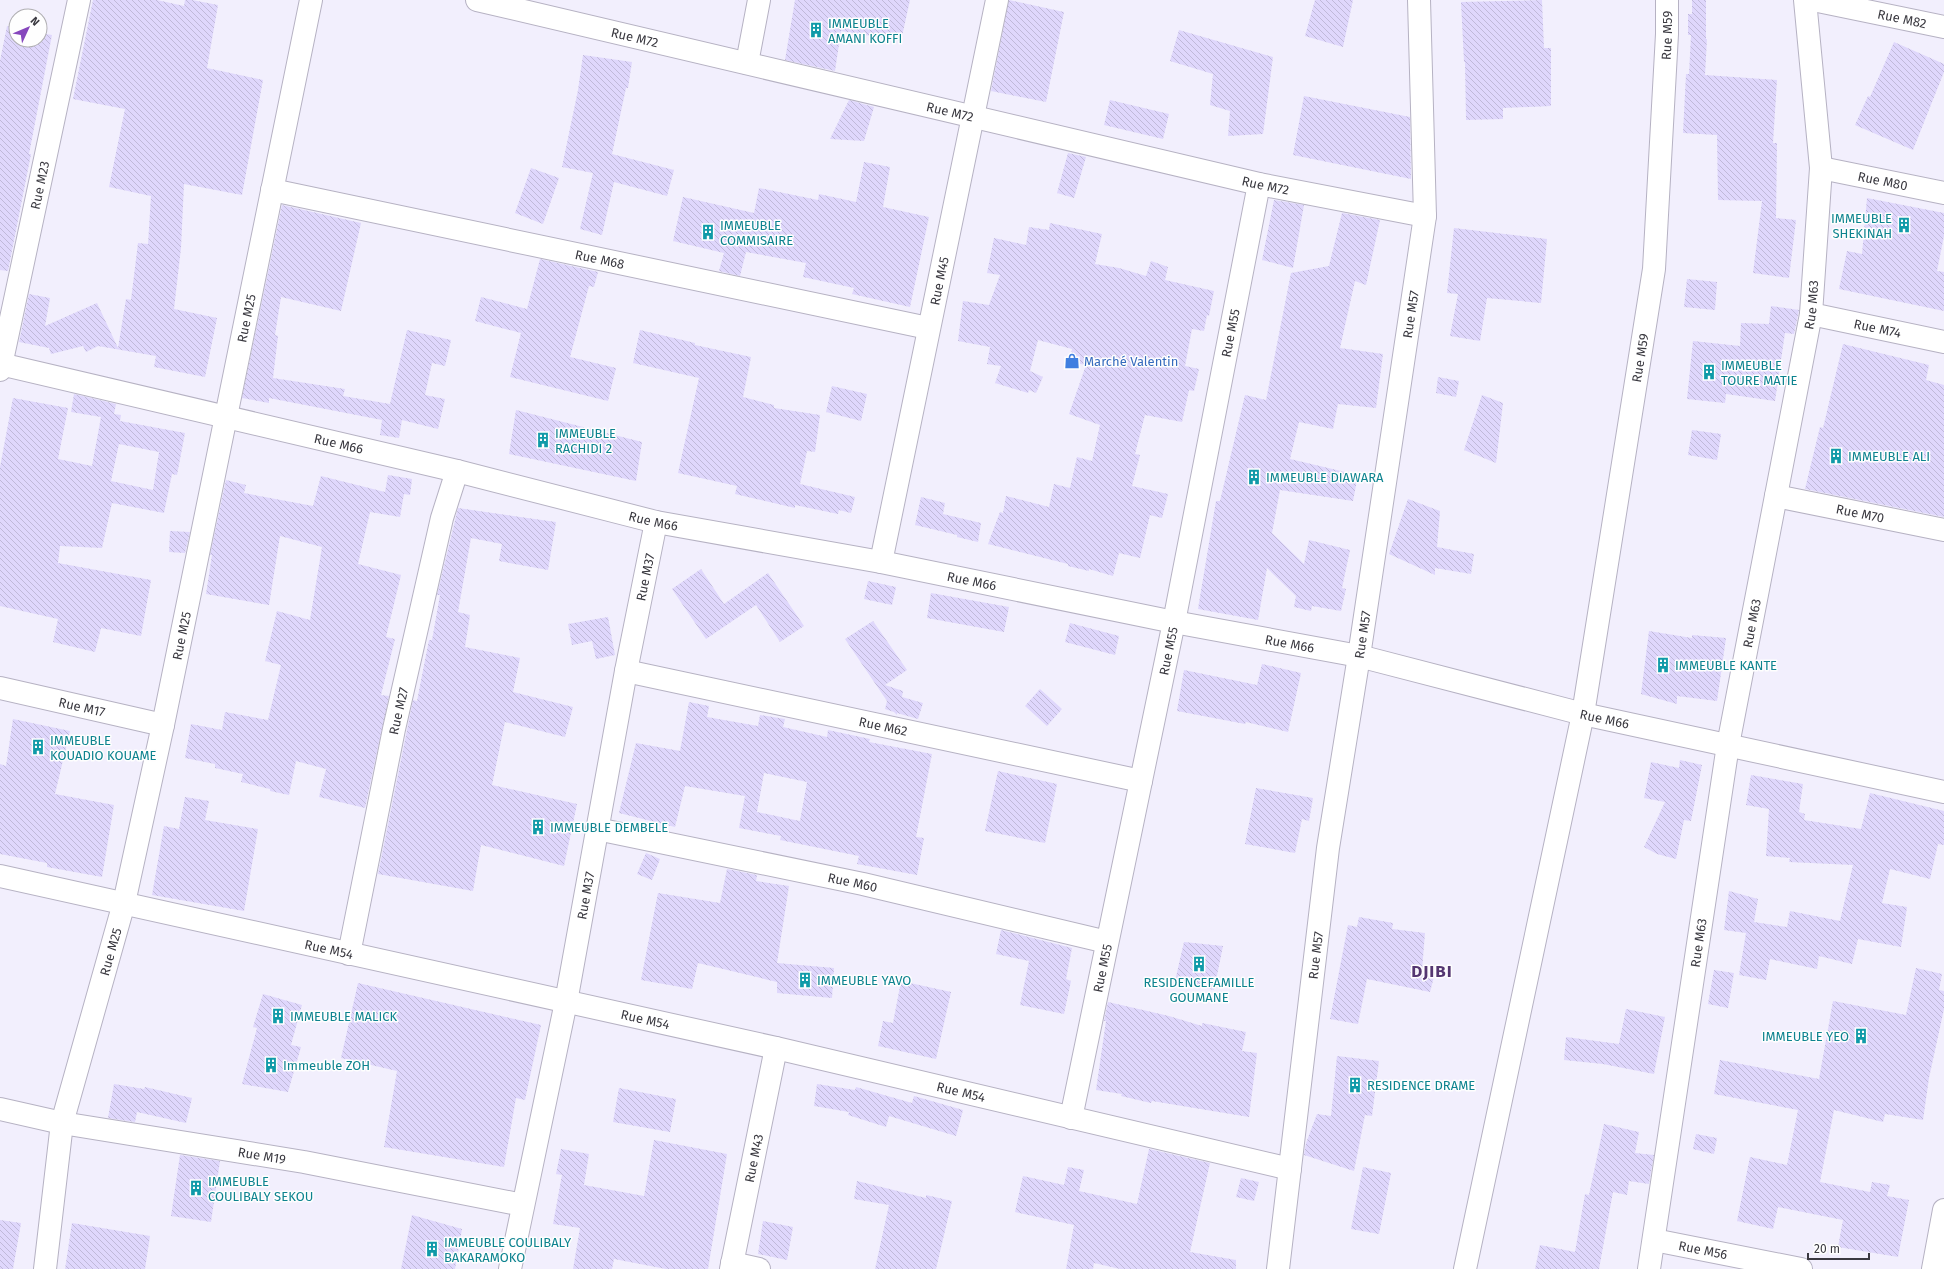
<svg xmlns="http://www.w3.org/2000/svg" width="1944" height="1269" viewBox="0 0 1944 1269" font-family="'Fira Sans',sans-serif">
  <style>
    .building { fill: url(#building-back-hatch); fill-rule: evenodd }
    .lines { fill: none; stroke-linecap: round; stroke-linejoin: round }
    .minor-casing { stroke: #b6b2c3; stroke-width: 24 }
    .minor { stroke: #fff; stroke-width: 22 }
    .labels { text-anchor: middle; stroke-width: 3; stroke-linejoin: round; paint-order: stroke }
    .street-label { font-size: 13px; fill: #3a3940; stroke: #fefefe }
    .culture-label { font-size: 13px; fill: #0d838f; stroke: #fefefe; text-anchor: start }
    .shop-label { font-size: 13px; fill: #366cbe; stroke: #fefefe; text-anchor: start }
    .district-label { font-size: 17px; font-weight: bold; letter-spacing: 1px; fill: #543671; stroke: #fefefe }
  </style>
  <defs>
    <pattern id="building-back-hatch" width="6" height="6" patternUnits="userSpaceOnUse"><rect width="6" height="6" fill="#dfd7fc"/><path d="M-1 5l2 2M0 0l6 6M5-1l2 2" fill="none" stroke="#c0b9d9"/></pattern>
  </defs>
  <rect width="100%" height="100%" fill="#f2effd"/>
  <path class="building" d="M93 0H157L184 6 185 0H192L218 5 207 68 263 80 242 195 184 184 181 248 174 309 217 318 205 377 154 367 156 356 98 346 86 352 83 346 51 354 49 348 19 342 29 294 50 298 45 326 97 303 118 348 126 299 131 300 138 243 148 244 151 196 109 187 125 109 73 99Z
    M795 0H910L901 41 841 31 835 71 785 60Z
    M1009 0 1064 12 1046 102 991 91Z
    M1315 0H1353L1343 47 1305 36Z
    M1542 0 1544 48H1551V106L1503 108V119L1466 120 1465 62H1464L1461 2Z
    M1692 0H1706V39H1707L1705 75 1777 80 1773 143H1777L1776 218 1796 220 1789 278 1753 273 1762 201 1718 200 1717 135 1683 133 1686 74H1689L1691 35H1688V14H1692Z
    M7 26 16 28V40H40V33L52 35 29 154H31L8 271 0 270V61Z
    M1179 30 1273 57 1263 134 1228 136 1230 111 1210 105 1213 74 1170 61Z
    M1894 42 1944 64V72L1913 150 1855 125 1868 96 1870 97Z
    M583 55 632 62 628 88H626L612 154 674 170 667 196 614 182 602 235 580 229 593 173 562 167 578 90Z
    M1304 96 1410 117 1411 179 1293 155Z
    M849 100 874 107 864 141 830 139Z
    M1110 100 1169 114 1163 139 1104 125Z
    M1068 153 1086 157 1074 198 1057 193Z
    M864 162 890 167 883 207 929 217 910 307 852 294 854 288 803 277 806 263 746 252 740 276 719 271 724 253 673 241 683 197 754 213 759 188 818 200 819 194 856 202Z
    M531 168 559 178 543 224 515 213Z
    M1867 198 1944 213V236L1937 271 1944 272V311L1839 289 1847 251 1862 254Z
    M1274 200 1304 205 1293 268 1262 260Z
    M282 205 361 223 341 311 281 297 275 335 278 336 273 378 345 389 343 396 390 404 407 330 451 340 445 366 432 363 425 395 445 399 438 429 402 420 399 438 380 435 382 420 269 398V403L242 398Z
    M1342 213 1380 220 1366 285 1355 281 1340 348 1383 354 1376 408 1338 404 1333 429 1299 422 1290 459 1358 475 1353 501 1280 490 1272 533 1304 564 1309 540 1350 550 1342 588 1346 589 1341 611 1312 606 1311 611 1294 607 1296 596 1267 568 1258 620 1198 609 1216 501H1220L1245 395 1266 400 1291 273 1329 266Z
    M1050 223 1102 234 1095 264 1119 268 1146 276 1151 261 1168 267 1165 280 1214 291 1209 316 1207 315 1204 331 1192 329 1185 366 1199 369 1194 391 1189 390 1182 422 1145 415 1135 454 1140 455 1132 486 1168 494 1162 518 1150 515 1140 558 1119 553 1113 576 1089 569V571L1068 566V564L988 544 1000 512 1003 513 1006 496 1049 507 1054 484 1070 488 1077 457 1092 461 1100 425 1069 414 1086 365 1070 362 1072 349 1038 340 1030 371 1043 377 1036 393 1029 390 1028 393 995 383 1001 366 987 364 990 347 958 341 963 301 989 305 1000 275 987 273 994 238 1026 245 1029 227 1049 230Z
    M1454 228 1547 239 1541 303 1487 298 1480 341 1450 336 1458 294 1447 293Z
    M540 259 598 272 594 287 589 286 570 357 616 368 608 401 510 377 521 333 475 321 481 297 527 309Z
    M1687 279 1717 282 1715 310 1684 307Z
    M1771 306 1799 310 1794 334 1785 333 1775 401 1726 394 1725 403 1687 399 1693 341 1740 346 1741 323 1769 324Z
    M640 330 695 343V345L751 357 743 397 774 405V408L820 415 815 452 807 451 800 484 855 497 851 513 839 510 838 514 795 505V508L735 494 737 486 678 473 699 378 633 363Z
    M1843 344 1929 365 1926 380 1944 385V517L1805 489 1820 427 1823 428Z
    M1438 377 1459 381 1456 397 1436 393Z
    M832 386 867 394 861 421 826 412Z
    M74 394 116 404 114 414 121 415 120 421 185 433 177 475 172 474 164 513 112 503 102 548 60 546 58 563 151 580 141 636 101 628 95 652 53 642 58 619 0 606V467L13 398 68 408 58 459 92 466 101 417 71 412ZM119 444 159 452 153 490 111 481Z
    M1482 395 1503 403 1496 463 1464 450Z
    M516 410 642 442 636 481 509 454Z
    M1692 430 1721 434 1717 460 1688 455Z
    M388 475 412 479 410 495 404 494 400 517 370 512 358 564 401 575 386 637 395 639 381 695 389 696 365 808 319 797 326 769 296 761 289 795 270 791V789L241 782 243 774 215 768V764L185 758 191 724 222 730 225 712 268 720 281 665 265 661 277 611 310 620 322 547 280 536 269 605 206 594 212 555H210L226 480 246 485 244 493 313 506 321 476 385 492Z
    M921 497 945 503 943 514 981 523 978 542 957 537V535L915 525Z
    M1408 499 1440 511 1437 547 1474 554 1471 574 1435 568V575L1389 554Z
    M458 508 556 522 548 570 499 561 502 544 471 538 458 612 470 615 465 647 520 658 513 692 573 707 565 737 505 722 492 785 577 804 564 866 481 845 473 891 378 874 413 700 417 701 429 640H432L440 595H437Z
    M170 531 190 532 185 553 169 552Z
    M701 569 724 604 768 573 804 626 780 642 756 605 706 639 672 589Z
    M868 581 896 587 892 605 864 599Z
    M931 593 1009 607 1004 632 927 618Z
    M608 617 615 655 596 659 592 641 572 645 568 624Z
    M873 621 907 670 885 685 903 691 902 697 923 703 918 719 897 713V715L894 712 885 709 887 701 845 639Z
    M1070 623 1119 636 1115 655 1065 642Z
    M1649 631 1692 638V635L1726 638 1717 701 1677 696V704L1641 694Z
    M1262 664 1301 673 1288 732 1246 722 1245 724 1177 711 1184 670 1257 685Z
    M1040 689 1062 709 1047 726 1025 706Z
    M689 702 709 706 707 717 758 726 760 715 785 719 783 727 827 737 828 730 870 739 869 742 932 754 916 837 924 838 917 875 857 864 859 856 780 840 781 836 739 828 745 796 685 786 675 827 619 813 636 743 680 751ZM764 773 807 782 800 821 757 812Z
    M13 719 70 731 55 794 114 805 102 877 47 867V863L0 854V764L6 766Z
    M1680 760 1702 765 1691 821 1684 820 1676 859 1657 854 1644 847 1665 802 1644 798 1651 762 1679 768Z
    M998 771 1057 784 1045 843 985 831Z
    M1751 775 1803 784 1799 812 1805 814 1804 820 1861 829 1870 793 1944 811V845L1938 844 1930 879 1890 869 1882 903 1907 907 1901 947 1858 939 1852 964 1819 956 1817 969 1770 959 1766 980 1739 975 1746 933 1724 930 1729 891 1758 899 1754 922 1787 927 1790 911 1840 921 1853 865 1789 862 1790 858 1766 856 1769 809 1746 805Z
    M1256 788 1313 798 1309 821 1302 819 1295 853 1245 844Z
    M185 797 209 801 205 820 258 829 244 911 152 895 164 826 179 829Z
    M646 853 660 859 652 880 637 874Z
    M727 869 757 875 756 881 789 886 777 963 834 968 832 998 777 993V982L698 963 692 989 641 980 658 893 720 903Z
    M1359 917 1393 923 1392 929 1425 933 1422 970 1435 973 1430 992 1367 979 1358 1024 1330 1019 1348 925 1357 927Z
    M1001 930 1072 948 1066 979 1071 981 1064 1014 1020 1005 1029 961 996 954Z
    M1184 942 1223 946 1214 990 1175 981Z
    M1916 968 1942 974 1939 990 1944 991V1009L1929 1078 1923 1120 1885 1114 1883 1122 1834 1110 1820 1182 1870 1192 1872 1182 1890 1185 1887 1196 1909 1200 1898 1257 1838 1247 1843 1220 1778 1207 1773 1229 1737 1221 1750 1157 1787 1165 1798 1110 1714 1094 1720 1060 1819 1079 1833 1001 1906 1015Z
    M1714 970 1734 973 1728 1008 1708 1004Z
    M901 981 951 992 936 1059 878 1046 883 1021 893 1023Z
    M358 983 541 1025 525 1100 516 1098 504 1167 384 1147 397 1071 341 1058Z
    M263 994 302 1005 291 1045 301 1047 288 1092 242 1084 257 1028 253 1027Z
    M1108 1002 1169 1016 1202 1026V1023L1246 1032 1242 1051 1257 1053 1249 1117 1152 1101 1151 1103 1121 1096 1122 1094 1096 1090 1106 1021H1104Z
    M1626 1009 1665 1017 1654 1074 1603 1064 1564 1060 1566 1037 1619 1044Z
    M1337 1056 1379 1061 1372 1116 1365 1115 1354 1171 1304 1155 1306 1143 1317 1114 1331 1116Z
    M114 1084 144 1089 145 1087 192 1098 186 1123 137 1112 135 1122 108 1118Z
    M817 1084 855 1090 856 1087 912 1103 914 1096 963 1110 956 1136 889 1116 886 1127 848 1115 849 1112 814 1106Z
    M619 1088 676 1099 670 1132 613 1122Z
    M1604 1124 1639 1132 1635 1153 1654 1155 1649 1184 1629 1181 1627 1195 1613 1192 1599 1269H1535L1540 1245 1575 1252 1585 1194 1589 1195Z
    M1696 1134 1717 1138 1714 1154 1693 1149Z
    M654 1140 727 1154 708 1269H666L614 1259 612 1269H573L580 1228 553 1224 562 1175 556 1174 561 1149 589 1154 584 1185 644 1196Z
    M1149 1149 1210 1163 1190 1252 1236 1260V1269H1120L1094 1263 1093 1269H1066L1074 1225 1015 1212 1023 1176 1064 1185 1068 1167 1084 1170 1079 1191 1137 1204Z
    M180 1155 220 1161 211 1222 171 1216Z
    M1363 1167 1391 1173 1379 1234 1351 1229Z
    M1241 1178 1259 1182 1254 1201 1236 1197Z
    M857 1181 926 1198V1195L952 1201 936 1269H875L889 1205 854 1199Z
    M412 1215 462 1229 455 1269H401Z
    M0 1220 21 1223 13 1269H0Z
    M763 1221 793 1227 787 1260 758 1254Z
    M72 1223 150 1236 145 1269H65Z"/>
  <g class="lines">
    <defs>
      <g id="minor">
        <path id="s1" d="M477 0 1259 184 1425 216"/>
        <path id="s2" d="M1813 0 1944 27"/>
        <path d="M747 63 759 0"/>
        <path id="s3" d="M1821 168 1944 193"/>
        <path id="s4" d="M272 190 928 328"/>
        <path id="s5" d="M1811 314 1944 342"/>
        <path id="s6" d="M0 364 457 471 656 522 881 562 1174 622 1359 656 1583 714 1944 792"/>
        <path id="s7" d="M0 370 79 0"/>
        <path id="s8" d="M1776 496 1944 530"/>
        <path id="s9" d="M881 562 997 0"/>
        <path id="s10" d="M626 671 1141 781"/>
        <path id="s11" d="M0 688 163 725"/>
        <path id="s12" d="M597 829 863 884 1107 942"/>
        <path id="s13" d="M0 876 776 1048 1290 1169"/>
        <path id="s14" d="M349 954 394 729 442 518 457 471"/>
        <path id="s15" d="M0 1109 62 1123 304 1162 523 1205"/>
        <path id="s16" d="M1071 1118 1174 622 1259 184"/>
        <path id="s17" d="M1654 1240 1801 1269"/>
        <path d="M732 1263 759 1269"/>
        <path id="s18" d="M45 1269 62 1123 124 903 163 725 311 0"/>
        <path id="s19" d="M510 1269 566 1002 626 671 656 522"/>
        <path id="s20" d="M731 1269 776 1048"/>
        <path id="s21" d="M1278 1269 1328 848 1359 656 1425 216 1419 0"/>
        <path id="s22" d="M1465 1269 1583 714 1654 269 1667 34V0"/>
        <path id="s23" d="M1649 1269 1728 745 1811 314 1821 168 1805 0"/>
        <path d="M1933 1269 1944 1210"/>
      </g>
    </defs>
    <use href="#minor" class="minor-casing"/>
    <use href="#minor" class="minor"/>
  </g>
  <defs>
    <symbol id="building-bare" viewBox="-9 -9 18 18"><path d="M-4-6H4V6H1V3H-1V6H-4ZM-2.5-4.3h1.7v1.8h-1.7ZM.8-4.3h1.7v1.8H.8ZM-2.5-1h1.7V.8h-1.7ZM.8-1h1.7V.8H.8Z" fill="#0f9aa8" stroke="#fefefe" stroke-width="2.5" paint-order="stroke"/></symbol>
    <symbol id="shop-bare" viewBox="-9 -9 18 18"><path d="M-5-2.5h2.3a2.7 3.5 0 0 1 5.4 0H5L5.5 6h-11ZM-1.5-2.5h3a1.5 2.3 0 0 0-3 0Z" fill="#3f7fe0" stroke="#fefefe" stroke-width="2.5" paint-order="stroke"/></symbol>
  </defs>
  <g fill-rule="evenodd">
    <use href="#building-bare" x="805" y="19" width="22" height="22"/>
    <use href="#building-bare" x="1893" y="214" width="22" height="22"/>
    <use href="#building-bare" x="697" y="221" width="22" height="22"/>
    <use href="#shop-bare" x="1061" y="350" width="22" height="22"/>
    <use href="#building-bare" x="1698" y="361" width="22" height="22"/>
    <use href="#building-bare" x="532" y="429" width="22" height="22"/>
    <use href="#building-bare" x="1825" y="445" width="22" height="22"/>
    <use href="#building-bare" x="1243" y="466" width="22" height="22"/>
    <use href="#building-bare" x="1652" y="654" width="22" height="22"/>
    <use href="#building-bare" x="27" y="736" width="22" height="22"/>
    <use href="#building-bare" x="527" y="816" width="22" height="22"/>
    <use href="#building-bare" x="1188" y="953" width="22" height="22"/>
    <use href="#building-bare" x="794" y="969" width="22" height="22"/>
    <use href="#building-bare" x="267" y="1005" width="22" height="22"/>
    <use href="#building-bare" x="1850" y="1025" width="22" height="22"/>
    <use href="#building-bare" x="260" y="1054" width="22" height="22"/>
    <use href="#building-bare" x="1344" y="1074" width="22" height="22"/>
    <use href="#building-bare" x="185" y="1177" width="22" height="22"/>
    <use href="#building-bare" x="421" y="1238" width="22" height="22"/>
  </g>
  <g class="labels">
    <g class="street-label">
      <text dy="5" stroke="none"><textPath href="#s2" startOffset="91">Rue M82</textPath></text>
      <text dy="5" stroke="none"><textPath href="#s22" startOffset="1252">Rue M59</textPath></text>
      <text dy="5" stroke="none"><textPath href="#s1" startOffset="162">Rue M72</textPath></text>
      <text dy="5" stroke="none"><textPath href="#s1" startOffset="486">Rue M72</textPath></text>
      <text dy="5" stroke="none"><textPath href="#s3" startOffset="63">Rue M80</textPath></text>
      <text dy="5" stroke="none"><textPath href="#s7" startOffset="189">Rue M23</textPath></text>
      <text dy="5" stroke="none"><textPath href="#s1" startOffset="810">Rue M72</textPath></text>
      <text dy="5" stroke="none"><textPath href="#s4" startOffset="335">Rue M68</textPath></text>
      <text dy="5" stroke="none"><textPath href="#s9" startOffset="287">Rue M45</textPath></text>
      <text dy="5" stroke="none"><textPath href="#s23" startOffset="978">Rue M63</textPath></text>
      <text dy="5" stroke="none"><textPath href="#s21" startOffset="964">Rue M57</textPath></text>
      <text dy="5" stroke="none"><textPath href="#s18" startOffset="973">Rue M25</textPath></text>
      <text dy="5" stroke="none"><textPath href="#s5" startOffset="68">Rue M74</textPath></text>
      <text dy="5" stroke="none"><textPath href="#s16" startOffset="801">Rue M55</textPath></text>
      <text dy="5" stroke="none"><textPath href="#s22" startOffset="928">Rue M59</textPath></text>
      <text dy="5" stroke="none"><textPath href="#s6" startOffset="348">Rue M66</textPath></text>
      <text dy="5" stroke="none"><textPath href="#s8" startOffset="86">Rue M70</textPath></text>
      <text dy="5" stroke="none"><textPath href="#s6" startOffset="672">Rue M66</textPath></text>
      <text dy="5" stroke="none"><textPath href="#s19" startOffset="705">Rue M37</textPath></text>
      <text dy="5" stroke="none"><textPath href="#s6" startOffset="996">Rue M66</textPath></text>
      <text dy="5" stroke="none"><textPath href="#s23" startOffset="654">Rue M63</textPath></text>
      <text dy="5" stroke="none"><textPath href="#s21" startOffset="640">Rue M57</textPath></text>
      <text dy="5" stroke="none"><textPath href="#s18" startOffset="649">Rue M25</textPath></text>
      <text dy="5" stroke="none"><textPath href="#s6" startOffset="1320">Rue M66</textPath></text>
      <text dy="5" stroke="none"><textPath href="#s16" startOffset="477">Rue M55</textPath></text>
      <text dy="5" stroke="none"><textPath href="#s11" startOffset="84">Rue M17</textPath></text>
      <text dy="5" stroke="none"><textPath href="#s14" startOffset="248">Rue M27</textPath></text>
      <text dy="5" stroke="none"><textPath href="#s6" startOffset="1644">Rue M66</textPath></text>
      <text dy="5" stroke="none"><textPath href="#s10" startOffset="263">Rue M62</textPath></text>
      <text dy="5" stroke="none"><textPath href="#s12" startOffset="261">Rue M60</textPath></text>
      <text dy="5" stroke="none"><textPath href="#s19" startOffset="381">Rue M37</textPath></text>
      <text dy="5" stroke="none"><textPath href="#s23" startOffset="330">Rue M63</textPath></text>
      <text dy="5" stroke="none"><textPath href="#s13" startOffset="337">Rue M54</textPath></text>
      <text dy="5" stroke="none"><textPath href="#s18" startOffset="325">Rue M25</textPath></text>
      <text dy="5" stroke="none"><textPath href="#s21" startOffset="316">Rue M57</textPath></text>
      <text dy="5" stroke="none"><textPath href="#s16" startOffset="153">Rue M55</textPath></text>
      <text dy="5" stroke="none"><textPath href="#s13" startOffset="661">Rue M54</textPath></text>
      <text dy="5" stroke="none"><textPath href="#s13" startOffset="985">Rue M54</textPath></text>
      <text dy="5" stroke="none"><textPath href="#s15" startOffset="266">Rue M19</textPath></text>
      <text dy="5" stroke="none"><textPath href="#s20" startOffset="113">Rue M43</textPath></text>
      <text dy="5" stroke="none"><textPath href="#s17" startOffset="50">Rue M56</textPath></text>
    </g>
    <g class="culture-label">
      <text x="828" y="28">IMMEUBLE<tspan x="828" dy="15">AMANI KOFFI</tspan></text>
      <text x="1892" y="223" text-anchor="end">IMMEUBLE<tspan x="1892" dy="15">SHEKINAH</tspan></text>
      <text x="720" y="230">IMMEUBLE<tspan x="720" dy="15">COMMISAIRE</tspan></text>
      <text x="1721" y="370">IMMEUBLE<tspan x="1721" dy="15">TOURE MATIE</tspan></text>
      <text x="555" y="438">IMMEUBLE<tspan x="555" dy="15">RACHIDI 2</tspan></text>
      <text x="1848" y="461">IMMEUBLE ALI</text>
      <text x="1266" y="482">IMMEUBLE DIAWARA</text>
      <text x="1675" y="670">IMMEUBLE KANTE</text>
      <text x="50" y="745">IMMEUBLE<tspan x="50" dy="15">KOUADIO KOUAME</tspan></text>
      <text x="550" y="832">IMMEUBLE DEMBELE</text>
      <text x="817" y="985">IMMEUBLE YAVO</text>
      <text x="1199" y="987" text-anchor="middle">RESIDENCEFAMILLE<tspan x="1199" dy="15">GOUMANE</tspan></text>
      <text x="290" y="1021">IMMEUBLE MALICK</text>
      <text x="1849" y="1041" text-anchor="end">IMMEUBLE YEO</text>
      <text x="283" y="1070">Immeuble ZOH</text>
      <text x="1367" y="1090">RESIDENCE DRAME</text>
      <text x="208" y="1186">IMMEUBLE<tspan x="208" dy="15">COULIBALY SEKOU</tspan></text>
      <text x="444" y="1247">IMMEUBLE COULIBALY<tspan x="444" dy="15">BAKARAMOKO</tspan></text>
    </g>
    <g class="shop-label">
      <text x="1084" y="366">Marché Valentin</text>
    </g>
    <g class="district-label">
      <text x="1432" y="977">DJIBI</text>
    </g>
  </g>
  <g transform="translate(28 28) rotate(46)"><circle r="19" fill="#fefefe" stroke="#b0afb2"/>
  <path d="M0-3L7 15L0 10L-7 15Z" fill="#8647bd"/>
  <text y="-6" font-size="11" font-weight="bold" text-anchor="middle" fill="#3a3940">N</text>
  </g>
  <path d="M1808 1253v6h61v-6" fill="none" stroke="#3a3940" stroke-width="2"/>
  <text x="1814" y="1253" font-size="12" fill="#3a3940" stroke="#fefefe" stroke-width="3" paint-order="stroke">20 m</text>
</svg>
